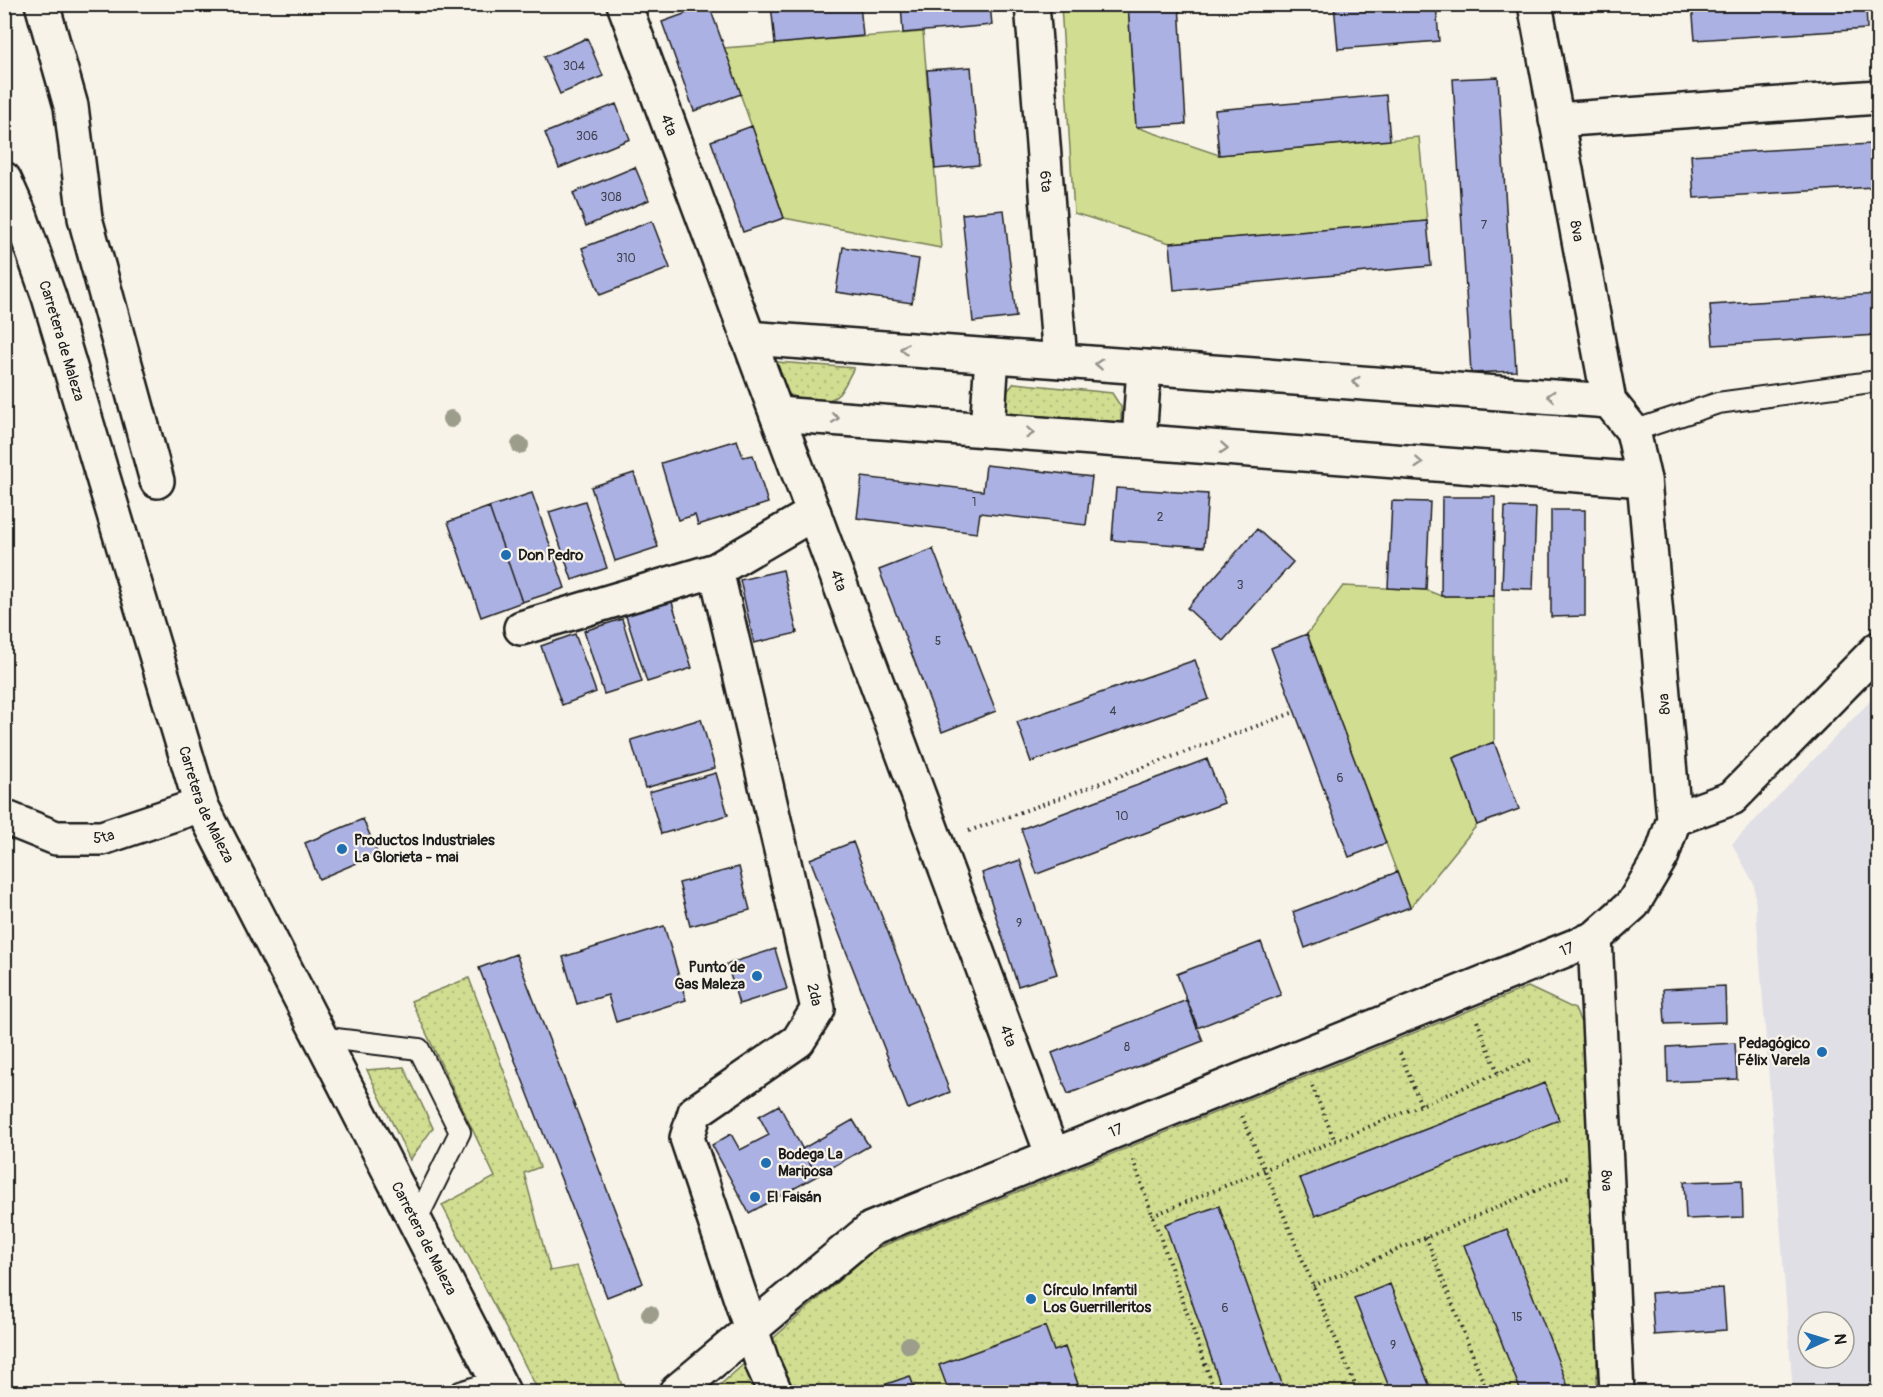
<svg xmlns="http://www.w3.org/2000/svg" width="1883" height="1397" viewBox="0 0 1883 1397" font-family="Pangolin,sans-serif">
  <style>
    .built { fill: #e0dfe6; fill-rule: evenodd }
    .grass { fill: url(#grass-dots); stroke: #767d56; stroke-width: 1.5 }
    .garden { fill: #d1de91; stroke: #767d56; stroke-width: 1.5 }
    .building { fill: #abb1e2; stroke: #1c1c1c; stroke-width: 1.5 }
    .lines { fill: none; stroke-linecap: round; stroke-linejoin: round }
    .service-casing { stroke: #1c1c1c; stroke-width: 24 }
    .minor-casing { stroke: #1c1c1c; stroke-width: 38 }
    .tertiary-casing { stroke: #1c1c1c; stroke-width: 38 }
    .secondary-casing { stroke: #1c1c1c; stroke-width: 38 }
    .path { stroke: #1c1c1c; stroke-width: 4; stroke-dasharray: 1.5 4.5; stroke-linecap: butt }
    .service { stroke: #f7f3e8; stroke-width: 20 }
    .minor { stroke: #f7f3e8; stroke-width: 33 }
    .tertiary { stroke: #f7f3e8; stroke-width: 33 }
    .secondary { stroke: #f7f3e8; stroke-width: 33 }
    .tree { fill: #9c9d8b }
    .oneway { stroke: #94928c }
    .poi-dot { fill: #1f6fb2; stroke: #f7f3e8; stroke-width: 2 }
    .labels { text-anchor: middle; stroke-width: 4.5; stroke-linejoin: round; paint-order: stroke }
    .number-label { font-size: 12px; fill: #40414e }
    .street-label { font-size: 15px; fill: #1c1c1c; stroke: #f7f3e8 }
    .poi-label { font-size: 15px; font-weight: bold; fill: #1c1c1c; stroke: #f7f3e8; text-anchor: start }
  </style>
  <defs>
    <pattern id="grass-dots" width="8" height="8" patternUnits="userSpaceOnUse" patternTransform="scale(1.5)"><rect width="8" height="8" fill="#d1de91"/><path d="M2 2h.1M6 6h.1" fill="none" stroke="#b3be7c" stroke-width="1.8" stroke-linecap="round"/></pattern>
  </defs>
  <rect width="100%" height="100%" fill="#f7f3e8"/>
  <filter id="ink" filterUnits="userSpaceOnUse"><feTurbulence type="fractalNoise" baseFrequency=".0167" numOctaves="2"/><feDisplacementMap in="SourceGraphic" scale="12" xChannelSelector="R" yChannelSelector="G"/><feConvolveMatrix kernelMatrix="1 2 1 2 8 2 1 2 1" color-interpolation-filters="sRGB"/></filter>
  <g filter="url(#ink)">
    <path class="built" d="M1878 693V1392H1793L1754 884 1732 844ZM1808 1322H1844V1358H1808Z"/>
    <path class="grass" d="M777 362 854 368C849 376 845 387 839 394 827 407 797 399 784 392Z
      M1014 383 1112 393 1121 407V425L1004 415 1005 394Z
      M469 978 540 1167 524 1173 550 1271 577 1266 623 1388 615 1392H539L442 1205 495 1177 411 1001Z
      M1528 987 1575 1009 1588 1039 1597 1290V1392H712L875 1249Z
      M404 1067 433 1128 410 1160 367 1070Z"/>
    <path class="garden" d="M1061 5H1128L1136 127 1219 155 1419 137 1427 221 1170 243 1074 213Z
      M923 32 941 248 784 218 724 48Z
      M1343 586 1426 590 1441 596H1494V742L1453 758 1477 825 1410 907 1307 634Z"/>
    <path class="building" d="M771 4H860L863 36 775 44Z
      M901 4H990L992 25 903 33Z
      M1128 4H1179L1186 124 1136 127Z
      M1334 4H1436L1439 41 1338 49Z
      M1692 4H1866L1867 29 1695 40Z
      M709 5 741 94 694 111 662 22Z
      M587 38 603 76 560 94 544 57Z
      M971 67 979 165 935 169 927 70Z
      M1498 77 1516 371 1471 373 1453 79Z
      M1386 95 1390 140 1219 155 1215 110Z
      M616 104 630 139 559 168 545 133Z
      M752 126 784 218 743 232 711 141Z
      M1870 144 1873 187 1694 198 1691 155Z
      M635 167 649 200 586 226 573 193Z
      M1004 210 1016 317 973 322 962 214Z
      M652 221 670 268 600 295 582 248Z
      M1427 221 1431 266 1174 290 1170 243Z
      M843 247 919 259 912 303 836 292Z
      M1878 294V335L1713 345 1710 305Z
      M737 440 743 457 753 455 768 503 698 525 695 515 678 520 661 463Z
      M986 465 1092 477 1086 525 980 513 977 533 857 518 862 477 983 491Z
      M634 473 658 547 615 561 591 487Z
      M1116 488 1208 494 1204 547 1112 540Z
      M532 493 565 588 522 602 489 507Z
      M1442 497H1495L1494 596H1441Z
      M585 501 607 568 572 580 549 512Z
      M1392 501 1430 502 1426 590 1388 588Z
      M489 507 522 602 481 617 448 522Z
      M1505 507 1536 508 1533 589 1502 588Z
      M1551 510H1585V616L1551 617Z
      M1257 529 1293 562 1223 641 1187 608Z
      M933 549 996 711 942 732 879 570Z
      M783 570 797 633 754 643 740 580Z
      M671 599 692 668 647 682 625 613Z
      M622 619 642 682 604 694 584 631Z
      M575 634 596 692 562 705 541 646Z
      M1307 634 1386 843 1349 857 1271 648Z
      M1195 660 1209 699 1031 762 1017 722Z
      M701 719 715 768 645 788 631 740Z
      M1494 742 1519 809 1477 825 1453 758Z
      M1207 759 1224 803 1037 874 1021 829Z
      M716 773 728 815 661 834 649 792Z
      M363 819 378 854 319 879 305 843Z
      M853 842 950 1092 908 1109 810 859Z
      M1020 860 1057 974 1018 986 982 873Z
      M739 867 750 910 690 926 679 883Z
      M1397 872 1410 907 1305 948 1293 912Z
      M664 926 686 1000 616 1022 608 995 577 1004 563 957Z
      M1261 942 1281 995 1197 1028 1177 974Z
      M775 949 787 989 739 1004 727 964Z
      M516 954 643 1283 607 1297 479 968Z
      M1725 986 1726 1022 1665 1024 1663 989Z
      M1187 1000 1203 1041 1068 1094 1052 1053Z
      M1735 1043 1737 1079 1668 1082 1667 1047Z
      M1545 1083 1559 1120 1315 1216 1300 1178Z
      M779 1105 817 1176 749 1213 712 1145 731 1134 740 1150 769 1135 759 1116Z
      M853 1120 869 1146 817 1176 802 1149Z
      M1742 1180 1743 1217 1686 1219 1684 1182Z
      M1219 1206 1285 1392H1223L1165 1224Z
      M1507 1229 1569 1389 1561 1392H1521L1464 1245Z
      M1390 1284 1432 1392H1391L1354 1298Z
      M1723 1288 1726 1330 1654 1335 1651 1293Z
      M1045 1326 1054 1351 1065 1347 1078 1384 1069 1388 1070 1392H949L939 1365Z
      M910 1376 916 1392H863Z"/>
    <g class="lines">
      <defs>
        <path id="service" d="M1633 431 1718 403 1878 381
          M319 1037 419 1049 460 1132 415 1223
          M460 1392 496 1381"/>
        <g id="minor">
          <path d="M42 4 71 106 85 218 157 481"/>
          <path id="s1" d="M624 4 1053 1156"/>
          <path id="s2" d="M1032 4 1060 361"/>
          <path d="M1556 120 1878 97"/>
          <path d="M748 338 1609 401"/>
          <path d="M777 414 1644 480"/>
          <path d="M987 430 992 356"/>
          <path d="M1139 441 1144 367"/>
          <path id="s3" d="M716 570 818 1009 798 1041 695 1112 687 1138 763 1365 775 1392"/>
          <path d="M521 628 716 570 814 513"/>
          <path id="s4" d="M4 817 56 838H102L201 805"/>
          <path d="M1674 819 1732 798 1878 649"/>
          <path id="s5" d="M1595 938 1617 1392"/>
        </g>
        <g id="tertiary">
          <path id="s6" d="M676 1392 871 1229 1595 938 1633 904 1662 855 1674 819 1644 480 1633 431 1609 401 1535 4"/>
        </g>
        <g id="secondary">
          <path id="s7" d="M4 179 20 215 49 297 201 805 503 1392"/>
        </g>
      </defs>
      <use href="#service" class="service-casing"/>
      <use href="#minor" class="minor-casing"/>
      <use href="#tertiary" class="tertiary-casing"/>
      <use href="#secondary" class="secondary-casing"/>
      <path class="path" d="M969 831 1295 712
        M1477 1021 1498 1073
        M1400 1053 1421 1105
        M1312 1086 1335 1141
        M1242 1116 1358 1392
        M1133 1160 1215 1392
        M1152 1216 1533 1059
        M1426 1237 1484 1384
        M1313 1286 1572 1175"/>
      <use href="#service" class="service"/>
      <use href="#minor" class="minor"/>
      <use href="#tertiary" class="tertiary"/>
      <use href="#secondary" class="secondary"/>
    </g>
    <g class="tree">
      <circle cx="451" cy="419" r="9"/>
      <circle cx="520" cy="445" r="9"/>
      <circle cx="650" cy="1314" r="9"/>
      <circle cx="909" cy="1345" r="9"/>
    </g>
    <defs><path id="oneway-chevron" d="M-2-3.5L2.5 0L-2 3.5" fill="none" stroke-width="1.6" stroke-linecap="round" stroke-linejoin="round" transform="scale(1.5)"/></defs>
    <g class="oneway">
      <use href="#oneway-chevron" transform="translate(904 349) rotate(-176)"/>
      <use href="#oneway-chevron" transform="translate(1099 364) rotate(-176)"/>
      <use href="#oneway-chevron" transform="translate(1356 382) rotate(-176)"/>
      <use href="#oneway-chevron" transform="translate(1551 396) rotate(-176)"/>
      <use href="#oneway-chevron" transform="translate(835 418) rotate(4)"/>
      <use href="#oneway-chevron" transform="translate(1030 433) rotate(4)"/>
      <use href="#oneway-chevron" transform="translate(1224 448) rotate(4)"/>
      <use href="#oneway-chevron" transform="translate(1419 463) rotate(4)"/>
    </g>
  </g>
  <g class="poi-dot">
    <circle cx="506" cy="555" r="6"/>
    <circle cx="342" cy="849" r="6"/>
    <circle cx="757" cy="976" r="6"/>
    <circle cx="1822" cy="1052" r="6"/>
    <circle cx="766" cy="1163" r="6"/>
    <circle cx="755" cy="1197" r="6"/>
    <circle cx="1031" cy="1299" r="6"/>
  </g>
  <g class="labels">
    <g class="number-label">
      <text x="574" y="70">304</text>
      <text x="587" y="140">306</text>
      <text x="611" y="201">308</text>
      <text x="1484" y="229">7</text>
      <text x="626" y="262">310</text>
      <text x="974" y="506">1</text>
      <text x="1160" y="521">2</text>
      <text x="1240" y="589">3</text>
      <text x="938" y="645">5</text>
      <text x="1113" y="715">4</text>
      <text x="1340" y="782">6</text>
      <text x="1122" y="820">10</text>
      <text x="1019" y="927">9</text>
      <text x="1127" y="1051">8</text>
      <text x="1225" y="1312">6</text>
      <text x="1517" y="1321">15</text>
      <text x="1393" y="1349">9</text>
    </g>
    <g class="street-label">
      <text dy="5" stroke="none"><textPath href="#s1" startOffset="129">4ta</textPath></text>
      <text dy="5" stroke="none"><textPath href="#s2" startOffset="178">6ta</textPath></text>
      <text transform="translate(1577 231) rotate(79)" y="5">8va</text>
      <text dy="5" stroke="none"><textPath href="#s7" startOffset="172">Carretera de Maleza</textPath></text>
      <text dy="5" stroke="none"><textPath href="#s1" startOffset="615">4ta</textPath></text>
      <text transform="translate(1664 704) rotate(-95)" y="5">8va</text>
      <text dy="5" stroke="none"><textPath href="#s7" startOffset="658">Carretera de Maleza</textPath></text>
      <text dy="5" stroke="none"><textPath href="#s4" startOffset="104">5ta</textPath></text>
      <text dy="5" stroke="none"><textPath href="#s6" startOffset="1004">17</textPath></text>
      <text dy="5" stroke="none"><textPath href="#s3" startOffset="436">2da</textPath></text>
      <text dy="5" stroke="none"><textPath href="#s1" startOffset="1101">4ta</textPath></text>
      <text dy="5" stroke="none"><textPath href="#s6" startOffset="518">17</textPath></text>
      <text dy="5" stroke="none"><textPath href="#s5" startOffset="243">8va</textPath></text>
      <text dy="5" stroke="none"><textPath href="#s7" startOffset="1144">Carretera de Maleza</textPath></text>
    </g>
    <g class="poi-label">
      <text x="518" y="560">Don Pedro</text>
      <text x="354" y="845">Productos Industriales<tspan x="354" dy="17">La Glorieta - mai</tspan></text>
      <text x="745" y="972" text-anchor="end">Punto de<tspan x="745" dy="17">Gas Maleza</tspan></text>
      <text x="1810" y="1048" text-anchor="end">Pedagógico<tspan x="1810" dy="17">Félix Varela</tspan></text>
      <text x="778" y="1159">Bodega La<tspan x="778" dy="17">Mariposa</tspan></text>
      <text x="767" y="1202">El Faisán</text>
      <text x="1043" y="1295">Círculo Infantil<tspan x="1043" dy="17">Los Guerrilleritos</tspan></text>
    </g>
  </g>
  <rect width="1883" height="1397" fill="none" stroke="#f7f3e8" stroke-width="24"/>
  <rect x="12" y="12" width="1859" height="1373" fill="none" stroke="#1c1c1c" stroke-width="2" filter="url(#ink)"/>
  <g transform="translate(1826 1340) rotate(86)"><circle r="28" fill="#f7f3e8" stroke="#9f9d96" stroke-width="1.5"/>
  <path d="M0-4.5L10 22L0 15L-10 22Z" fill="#1f6fb2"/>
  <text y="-9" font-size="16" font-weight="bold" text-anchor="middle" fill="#1c1c1c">N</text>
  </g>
</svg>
